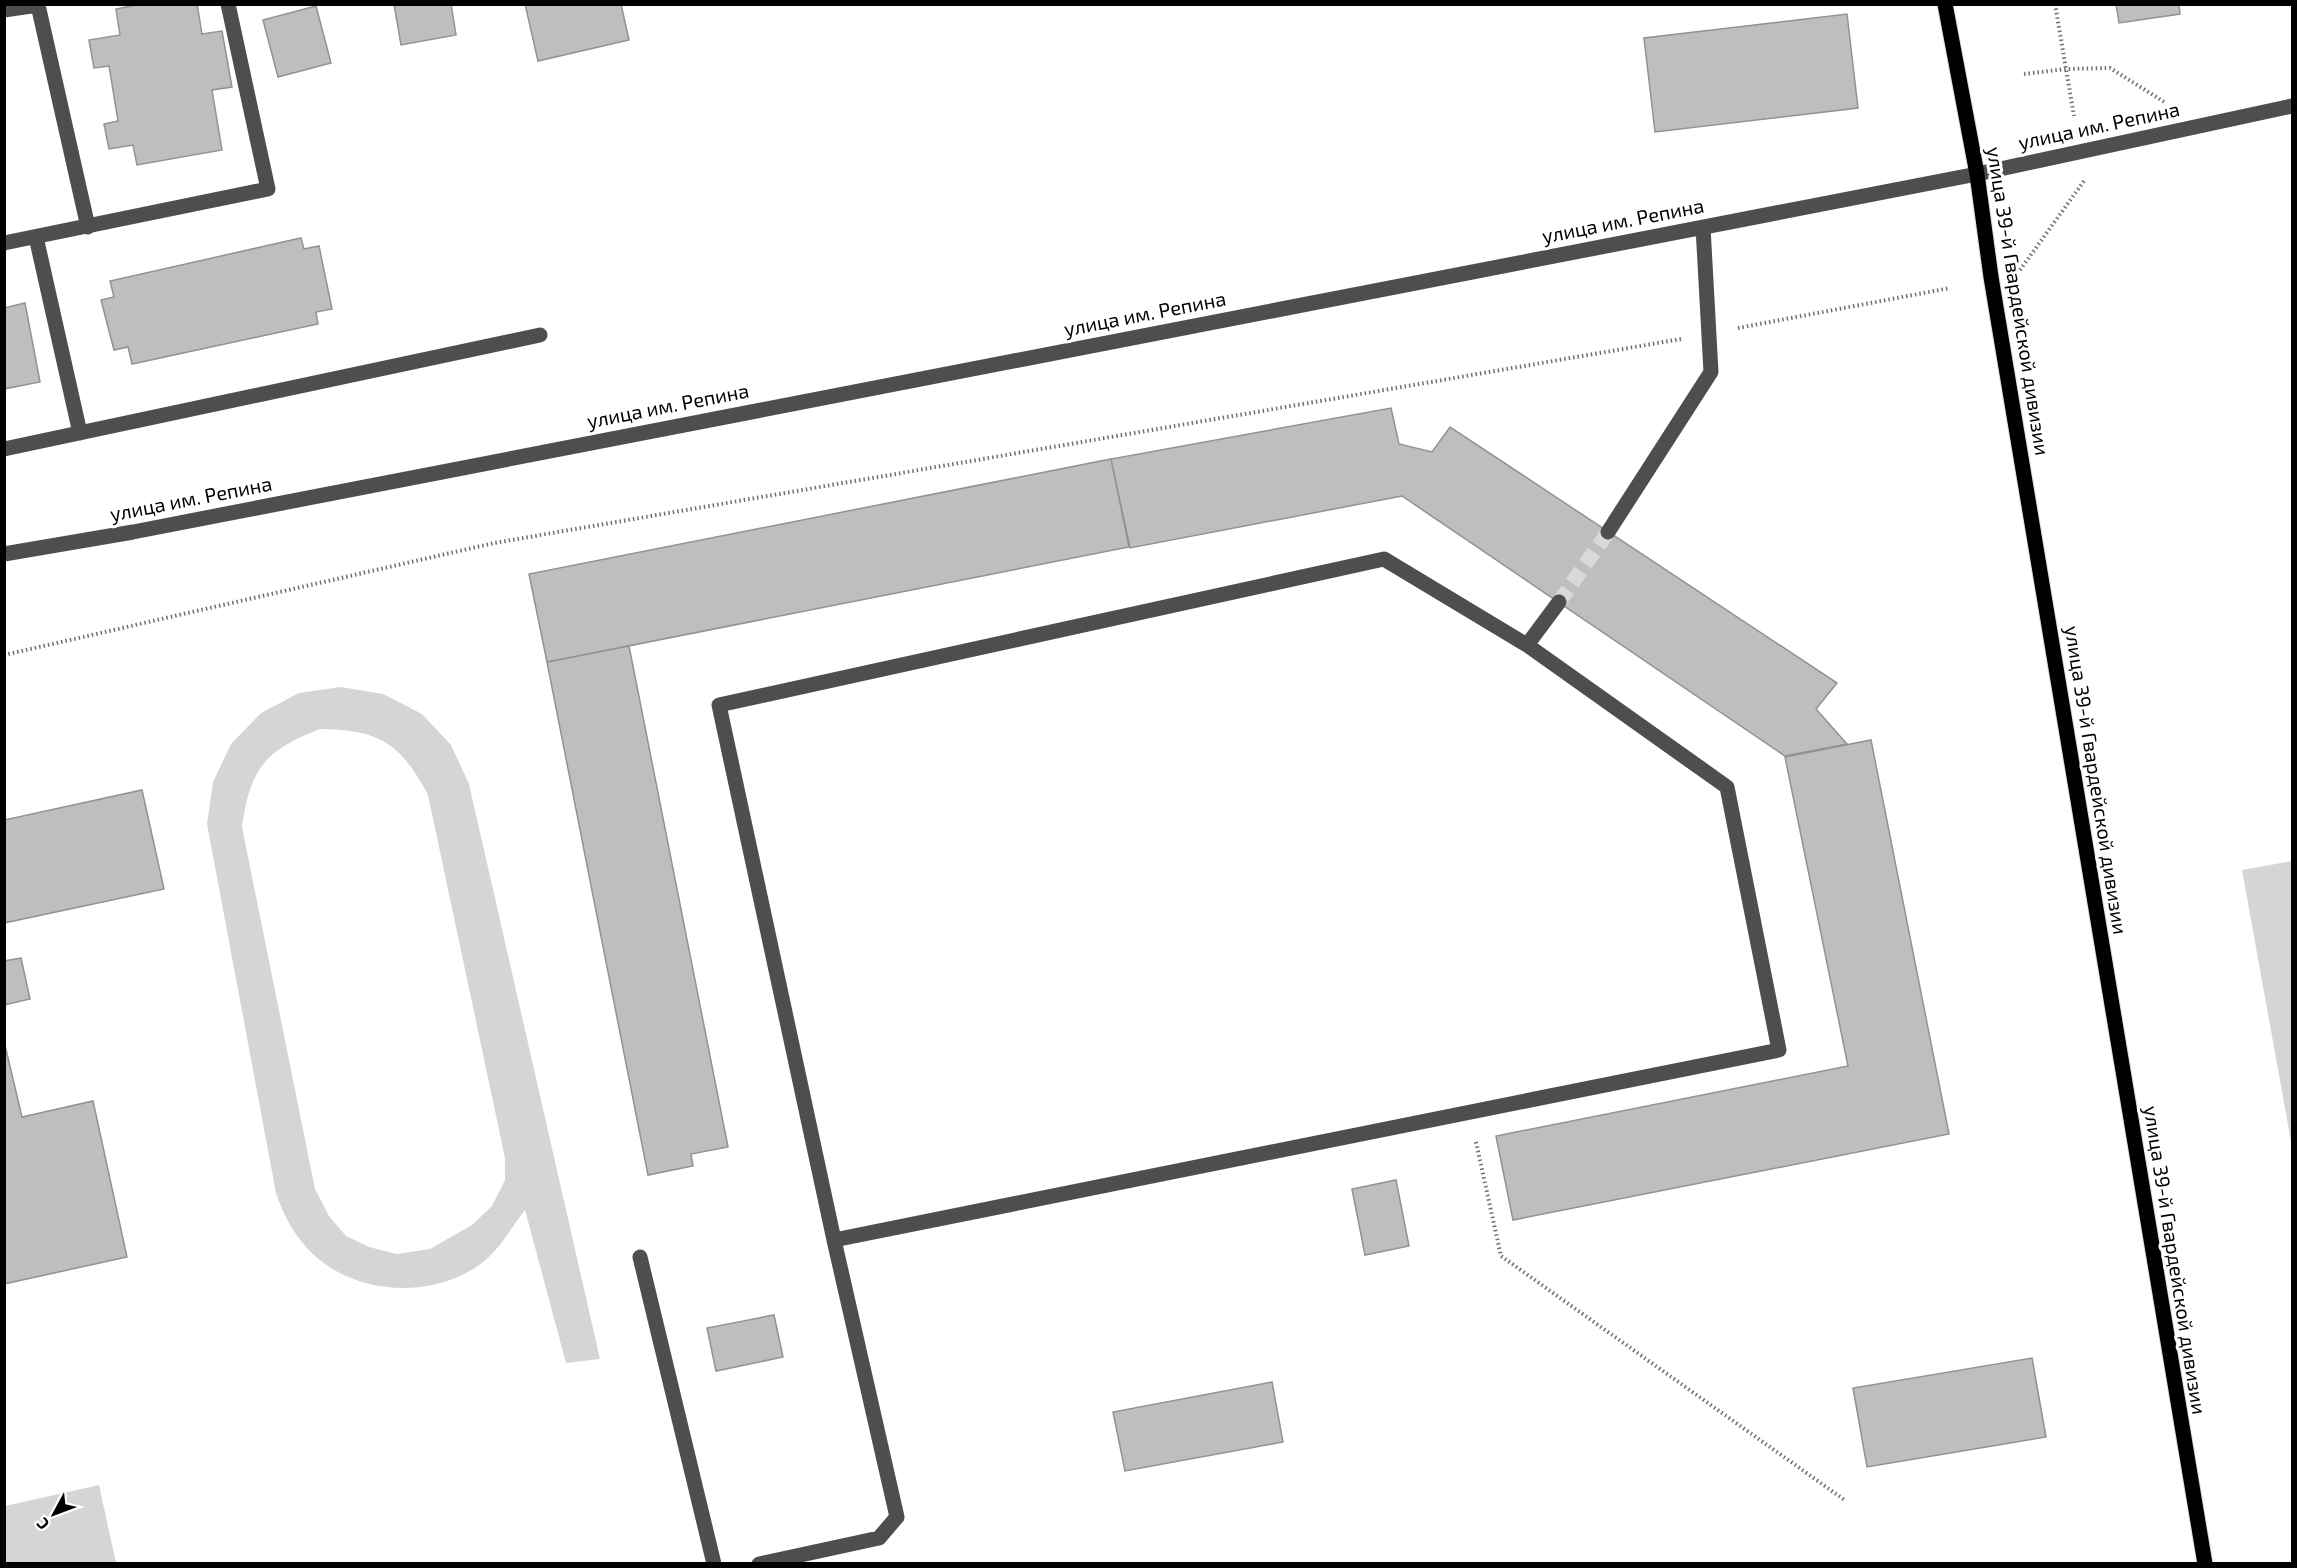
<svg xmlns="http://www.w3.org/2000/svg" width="2297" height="1568" viewBox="0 0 2297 1568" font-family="'Exo 2',sans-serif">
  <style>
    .green { fill: #d5d5d5; fill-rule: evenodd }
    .building { fill: #bebebe; stroke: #929292; stroke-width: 1.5 }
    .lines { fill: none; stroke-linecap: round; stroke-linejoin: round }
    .minor-tunnel { stroke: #d9d9d9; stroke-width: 15; stroke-dasharray: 15 8; stroke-linecap: butt }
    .major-casing { stroke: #dbdbdb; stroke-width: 17 }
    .path { stroke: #707070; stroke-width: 4; stroke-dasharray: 1.5 3; stroke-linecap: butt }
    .minor { stroke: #4e4e4e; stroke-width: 15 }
    .major { stroke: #000; stroke-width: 15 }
    .labels { text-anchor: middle; stroke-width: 6; stroke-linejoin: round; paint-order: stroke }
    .street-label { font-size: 20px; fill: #000; stroke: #fff }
  </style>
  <rect width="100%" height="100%" fill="#fff"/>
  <path class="green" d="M341 687 383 694 422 714 451 745 469 784 600 1359 566 1363 525 1210C510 1229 500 1250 479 1265 431 1299 357 1295 314 1255 295 1237 284 1217 276 1193L207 824 213 782 231 744 261 713 299 693ZM320 729C379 730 400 742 428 795L505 1158V1180L492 1206 472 1225 430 1249 397 1254 369 1247 346 1236 329 1216 315 1189 242 827C250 769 265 750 320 729Z
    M2292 861V1147L2242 870Z
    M99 1485 116 1563H5V1506Z"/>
  <path class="building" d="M141 4H197L202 34 222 31 232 87 212 90 222 150 137 165 133 145 109 149 104 124 118 121 109 66 94 68 89 40 120 35 116 9Z
    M394 4H451L456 35 401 45Z
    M525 4H621L629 40 538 61Z
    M2116 4H2179L2180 14 2119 23Z
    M316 6 331 63 278 77 263 20Z
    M1847 14 1858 108 1655 132 1644 38Z
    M301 238 304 249 319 246 332 309 316 312 318 324 132 364 128 347 114 350 101 300 114 297 110 281Z
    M25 303 40 382 4 389V308Z
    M1391 408 1399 444 1432 452 1450 427 1837 683 1816 709 1847 744 1785 756 1402 496 1130 548 1111 459Z
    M1111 459 1129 547 547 662 529 574Z
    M629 646 728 1147 691 1154 693 1166 648 1175 547 662Z
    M1871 740 1949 1134 1513 1220 1496 1136 1848 1066 1785 757Z
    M142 790 164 889 4 923V820Z
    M21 958 30 999 4 1005V961Z
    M4 1041 22 1117 93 1101 127 1257 4 1284Z
    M1396 1180 1409 1246 1365 1255 1352 1189Z
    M774 1315 783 1357 716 1371 707 1328Z
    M2032 1358 2046 1437 1867 1467 1853 1388Z
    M1272 1382 1283 1442 1125 1471 1113 1412Z"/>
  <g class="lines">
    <path class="minor-tunnel" d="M1559 602 1608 532"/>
    <defs>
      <path id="major" d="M1945 4 1977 174 1991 277 2205 1564"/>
    </defs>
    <use href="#major" class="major-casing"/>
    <path class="path" d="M2055 4 2074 116
      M2024 74 2066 69 2110 68 2166 103
      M2020 270 2084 181
      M1738 328 1950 288
      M4 655 494 543 1681 339
      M1476 1142 1501 1256 1846 1501"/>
    <path class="minor" d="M4 10 38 5 88 227
      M36 237 80 433
      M4 243 268 189 228 4
      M4 449 540 335
      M1608 532 1711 372 1703 227
      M4 554 133 532 1977 174 2292 106
      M1527 645 1384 559 719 705 834 1240 1779 1050 1727 787 1527 645 1559 602
      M640 1257 714 1564
      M759 1564 879 1538 897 1517 834 1240"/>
    <use href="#major" class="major"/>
  </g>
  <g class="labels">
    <g class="street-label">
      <text transform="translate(2099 126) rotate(-12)" y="7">улица им. Репина</text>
      <text transform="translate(1623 221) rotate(-11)" y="7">улица им. Репина</text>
      <text transform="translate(2018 301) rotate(81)" y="7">улица 39-й Гвардейской дивизии</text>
      <text transform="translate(1145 314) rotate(-11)" y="7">улица им. Репина</text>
      <text transform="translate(668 406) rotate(-11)" y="7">улица им. Репина</text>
      <text transform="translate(191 499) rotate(-11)" y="7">улица им. Репина</text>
      <text transform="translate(2096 780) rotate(81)" y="7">улица 39-й Гвардейской дивизии</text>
      <text transform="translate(2175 1260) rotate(81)" y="7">улица 39-й Гвардейской дивизии</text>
    </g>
  </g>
  <rect width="2297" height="1568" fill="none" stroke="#000000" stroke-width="12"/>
  <g transform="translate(54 1514) rotate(229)" stroke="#ffffff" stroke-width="4.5" paint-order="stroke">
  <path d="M0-4.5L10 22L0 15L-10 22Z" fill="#000000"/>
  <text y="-9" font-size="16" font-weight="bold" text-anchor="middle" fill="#000000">С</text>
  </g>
</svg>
